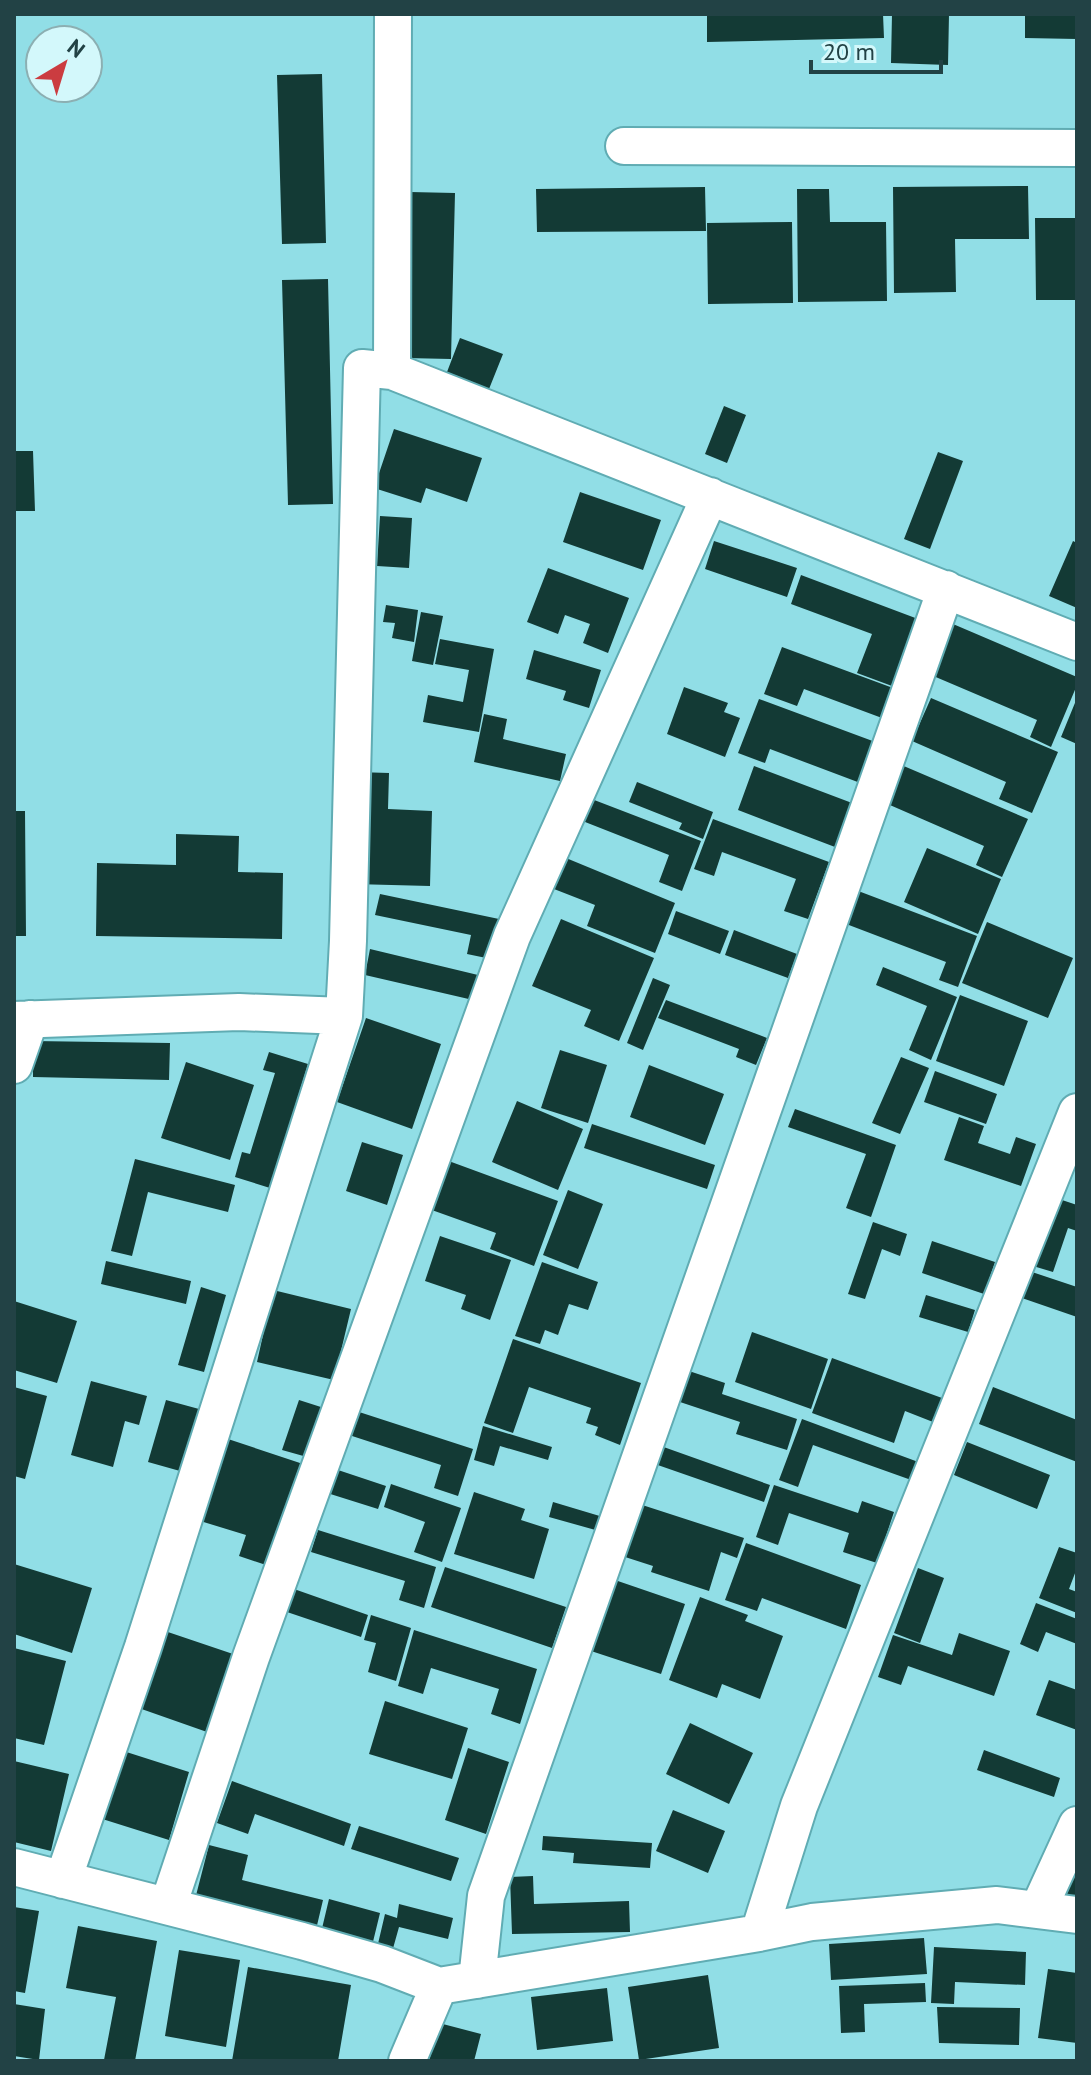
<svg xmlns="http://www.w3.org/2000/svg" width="1091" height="2075" viewBox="0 0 1091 2075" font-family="'PT Sans',sans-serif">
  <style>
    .building { fill: #133a35 }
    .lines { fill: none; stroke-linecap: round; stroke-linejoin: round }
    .street-casing { stroke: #60acb3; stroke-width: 40 }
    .street { stroke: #fff; stroke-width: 36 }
  </style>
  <rect width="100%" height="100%" fill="#91dee6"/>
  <path class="building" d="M707 14H883L884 38 707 42Z
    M892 14H949L948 65 891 63Z
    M1025 14H1077V39L1025 38Z
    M322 74 326 243 282 244 277 75Z
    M1028 186 1029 239H955L956 292 894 293 893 187Z
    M705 187 706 231 537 232 536 189Z
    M797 189H829L830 222H886L887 301 798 302Z
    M410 192 455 193 451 359 406 358Z
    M1035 218H1077V300H1036Z
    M792 222 793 303 708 304 707 223Z
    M328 279 333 504 288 505 282 280Z
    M460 338 503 354 489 389 447 372Z
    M724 406 746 415 727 463 705 454Z
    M394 429 482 458 467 502 426 488 421 503 374 488Z
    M14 451H33L35 511H14Z
    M938 452 963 461 930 549 904 539Z
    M580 492 661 520 643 570 563 542Z
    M380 516 412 518 409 568 377 566Z
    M714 541 797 568 787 597 705 569Z
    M1073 541 1077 543V608L1049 596Z
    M548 568 629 598 608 653 583 643 590 624 565 615 558 634 527 622Z
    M801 575 918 619 892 686 857 673 872 634 791 604Z
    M386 605 418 610 414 642 392 638 395 623 383 622Z
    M421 612 443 616 433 665 412 661Z
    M953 624 1077 677V685L1051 747 1030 737 1037 720 931 675Z
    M440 639 494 649 479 732 423 722 428 695 463 702 469 670 435 664Z
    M782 647 893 688 882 718 804 689 797 706 764 694Z
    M534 650 601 670 589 708 563 700 566 691 526 679Z
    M684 687 728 703 724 712 740 718 725 757 667 734Z
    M931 698 1058 752 1032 813 999 799 1006 782 912 741Z
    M1077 698V744L1061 737Z
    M759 699 878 743 863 784 770 749 765 763 738 753Z
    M484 714 507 719 503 739 566 754 560 781 474 762Z
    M899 764 1028 819 1002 877 976 865 984 846 883 802Z
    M754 766 852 803 835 847 738 810Z
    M357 772 389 773 388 809 432 811 430 886 353 884Z
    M637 782 713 812 703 839 679 829 682 823 629 802Z
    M589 798 701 841 682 891 659 882 669 855 580 820Z
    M14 811H25L26 936H14Z
    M713 819 829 862 808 919 784 911 796 879 722 852 714 876 694 869Z
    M176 834 239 836 238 872 283 873 282 939 96 936 97 863 176 865Z
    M927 848 1001 879 978 934 904 902Z
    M566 858 675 903 655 953 587 926 595 905 554 889Z
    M853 889 977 936 958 987 939 980 946 962 841 922Z
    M380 894 499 919 491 959 467 954 471 935 375 915Z
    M676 911 729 931 720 954 668 934Z
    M561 919 654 958 619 1041 584 1026 591 1010 532 986Z
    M987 922 1073 958 1048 1018 962 983Z
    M734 930 797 954 788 978 725 955Z
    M370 949 478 975 473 1000 365 975Z
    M883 967 957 997 931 1060 909 1050 927 1006 876 985Z
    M653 978 670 985 643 1050 627 1043Z
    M960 995 1028 1021 1004 1086 936 1061Z
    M666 1000 767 1038 756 1065 736 1057 739 1049 658 1018Z
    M366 1018 441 1044 412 1129 337 1102Z
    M33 1041 170 1043 169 1080 33 1077Z
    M560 1050 607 1065 588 1123 541 1108Z
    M269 1052 308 1064 270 1188 235 1177 242 1152 250 1154 275 1073 263 1070Z
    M901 1057 929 1068 900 1134 872 1123Z
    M186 1062 254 1085 230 1160 161 1138Z
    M649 1065 724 1094 705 1145 630 1117Z
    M935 1071 997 1094 986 1124 924 1102Z
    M517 1101 583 1129 558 1190 492 1162Z
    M795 1109 896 1145 871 1217 846 1208 866 1154 788 1127Z
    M959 1117 984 1126 978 1143 1010 1154 1016 1137 1036 1144 1021 1186 944 1160Z
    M592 1124 715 1165 707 1189 584 1148Z
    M362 1142 403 1155 387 1205 346 1191Z
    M135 1159 235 1185 228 1212 148 1192 132 1256 111 1251Z
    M446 1160 558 1201 534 1266 490 1249 496 1233 429 1209Z
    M568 1190 603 1204 578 1269 543 1255Z
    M1056 1198 1077 1205V1231L1068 1228 1053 1272 1033 1266Z
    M873 1222 907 1234 900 1256 882 1249 865 1299 848 1294Z
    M440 1236 511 1260 490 1320 461 1309 466 1295 425 1281Z
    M932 1241 995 1262 984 1294 922 1273Z
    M106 1261 191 1281 186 1304 101 1284Z
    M542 1262 598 1282 588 1310 569 1304 558 1335 545 1330 540 1344 515 1336Z
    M1029 1271 1077 1287V1317L1019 1297Z
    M201 1287 226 1295 204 1372 178 1365Z
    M273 1290 351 1309 334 1380 257 1362Z
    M926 1295 975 1310 968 1332 919 1317Z
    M14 1301 77 1321 57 1383 14 1370Z
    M752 1332 828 1359 811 1409 735 1382Z
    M513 1339 641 1383 620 1445 595 1435 598 1427 586 1423 591 1408 529 1387 513 1433 484 1423Z
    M832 1358 942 1398 933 1422 905 1411 894 1443 812 1413Z
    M683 1369 725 1383 722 1394 797 1419 787 1450 736 1434 740 1422 674 1400Z
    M91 1381 147 1396 139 1425 125 1421 113 1467 71 1455Z
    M14 1387 47 1396 25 1479 14 1476Z
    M993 1387 1077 1420V1462L979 1424Z
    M166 1400 199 1409 180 1471 148 1462Z
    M299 1400 324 1408 307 1457 282 1450Z
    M356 1411 473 1449 458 1496 434 1488 441 1465 349 1435Z
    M802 1419 921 1463 914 1481 813 1445 798 1487 779 1480Z
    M483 1426 552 1447 548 1460 500 1446 494 1466 474 1460Z
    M225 1438 303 1464 269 1566 239 1556 246 1535 197 1520Z
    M967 1442 1050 1475 1037 1509 954 1475Z
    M658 1445 770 1485 764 1502 652 1463Z
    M332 1468 386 1486 378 1509 324 1492Z
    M391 1484 461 1508 442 1562 414 1552 425 1522 384 1507Z
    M774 1485 858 1513 862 1501 894 1512 877 1563 843 1552 849 1533 789 1513 778 1545 756 1537Z
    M474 1492 525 1509 521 1520 549 1529 534 1579 454 1554Z
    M553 1502 603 1517 599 1531 549 1517Z
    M633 1502 744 1538 737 1558 721 1552 709 1591 651 1572 653 1566 622 1556Z
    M318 1530 436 1567 424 1608 399 1600 405 1581 311 1552Z
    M746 1543 861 1585 846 1629 762 1598 757 1611 725 1600Z
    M1059 1547 1077 1553V1568L1069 1589 1077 1592V1613L1039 1598Z
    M14 1564 92 1588 72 1653 14 1634Z
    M445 1567 566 1607 552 1648 431 1607Z
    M918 1568 944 1578 920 1643 894 1633Z
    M612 1579 685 1604 661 1674 588 1650Z
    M294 1589 368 1615 361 1637 287 1612Z
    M700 1597 748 1615 745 1621 783 1636 760 1699 722 1684 717 1698 669 1680Z
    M1036 1603 1077 1619V1644L1046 1632 1038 1652 1020 1644Z
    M371 1615 411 1628 396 1681 368 1672 376 1643 364 1640Z
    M159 1629 233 1654 207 1732 133 1706Z
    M414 1630 537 1669 520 1724 491 1714 499 1689 431 1668 423 1694 398 1686Z
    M959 1633 1010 1651 994 1696 908 1666 901 1685 878 1677 893 1635 952 1655Z
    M14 1648 66 1661 44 1745 14 1738Z
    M1049 1680 1077 1690V1730L1036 1715Z
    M385 1701 468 1728 452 1779 369 1754Z
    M690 1723 753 1753 729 1804 666 1774Z
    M468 1748 509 1762 486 1834 445 1820Z
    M117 1749 189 1772 169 1840 96 1817Z
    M984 1750 1060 1778 1054 1797 977 1770Z
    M14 1761 69 1774 51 1851 14 1842Z
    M232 1781 351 1824 344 1846 255 1814 248 1834 217 1823Z
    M673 1810 725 1831 708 1873 656 1851Z
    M359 1826 459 1858 451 1881 351 1849Z
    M543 1836 652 1843 650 1868 573 1863 574 1853 542 1850Z
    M209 1845 248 1855 242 1880 323 1900 314 1938 193 1907Z
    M1077 1856V1903L1059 1895Z
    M533 1876 534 1904 629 1901 630 1932 512 1934 510 1877Z
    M329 1899 380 1913 370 1954 319 1941Z
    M399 1904 453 1918 448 1939 399 1927 392 1952 377 1948 385 1914 397 1918Z
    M14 1907 39 1911 25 1993 14 1991Z
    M78 1926 157 1941 135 2061 104 2060 116 1997 66 1988Z
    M924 1938 927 1974 831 1980 829 1944Z
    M934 1947 1026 1952 1025 1985 955 1982 954 2004 931 2003Z
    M179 1950 240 1960 226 2047 165 2036Z
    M248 1967 351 1985 338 2061H232Z
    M1048 1969 1077 1973V2043L1038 2038Z
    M708 1975 719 2048 639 2060 628 1987Z
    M925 1983 926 2002 864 2004 865 2032 841 2033 839 1986Z
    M607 1988 613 2041 537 2050 531 1997Z
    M14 2004 45 2009 39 2060 14 2056Z
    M937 2007 1020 2008 1019 2045 939 2043Z
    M439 2023 481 2034 474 2061H429Z"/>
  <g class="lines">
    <defs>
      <path id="street" d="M393 14 392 371 1077 642
        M624 146 1077 148
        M14 1020 239 1012 344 1016 348 941 362 368 392 371
        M14 1065 30 1019
        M14 1867 302 1941 382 1964 439 1986 759 1933 812 1922 997 1905 1077 1915
        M63 1880 143 1647 344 1016
        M168 1906 251 1657 512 936 710 496
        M1038 1910 1077 1825
        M759 1933 799 1806 1077 1112
        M477 1980 486 1896 946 589
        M407 2061 439 1986"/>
    </defs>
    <use href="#street" class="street-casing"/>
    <use href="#street" class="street"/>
  </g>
  <rect width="1091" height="2075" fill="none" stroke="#224245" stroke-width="32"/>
  <g transform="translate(64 64) rotate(38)"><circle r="38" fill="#d3f8fb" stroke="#8cafb2" stroke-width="2"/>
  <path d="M0-6L14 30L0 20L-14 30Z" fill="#cb3c40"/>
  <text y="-12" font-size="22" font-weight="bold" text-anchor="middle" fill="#224245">N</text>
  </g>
  <path d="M811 60v12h130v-12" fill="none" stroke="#224245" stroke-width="4"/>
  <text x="823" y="60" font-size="24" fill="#224245" stroke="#d3f8fb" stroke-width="6" paint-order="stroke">20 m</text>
</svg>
